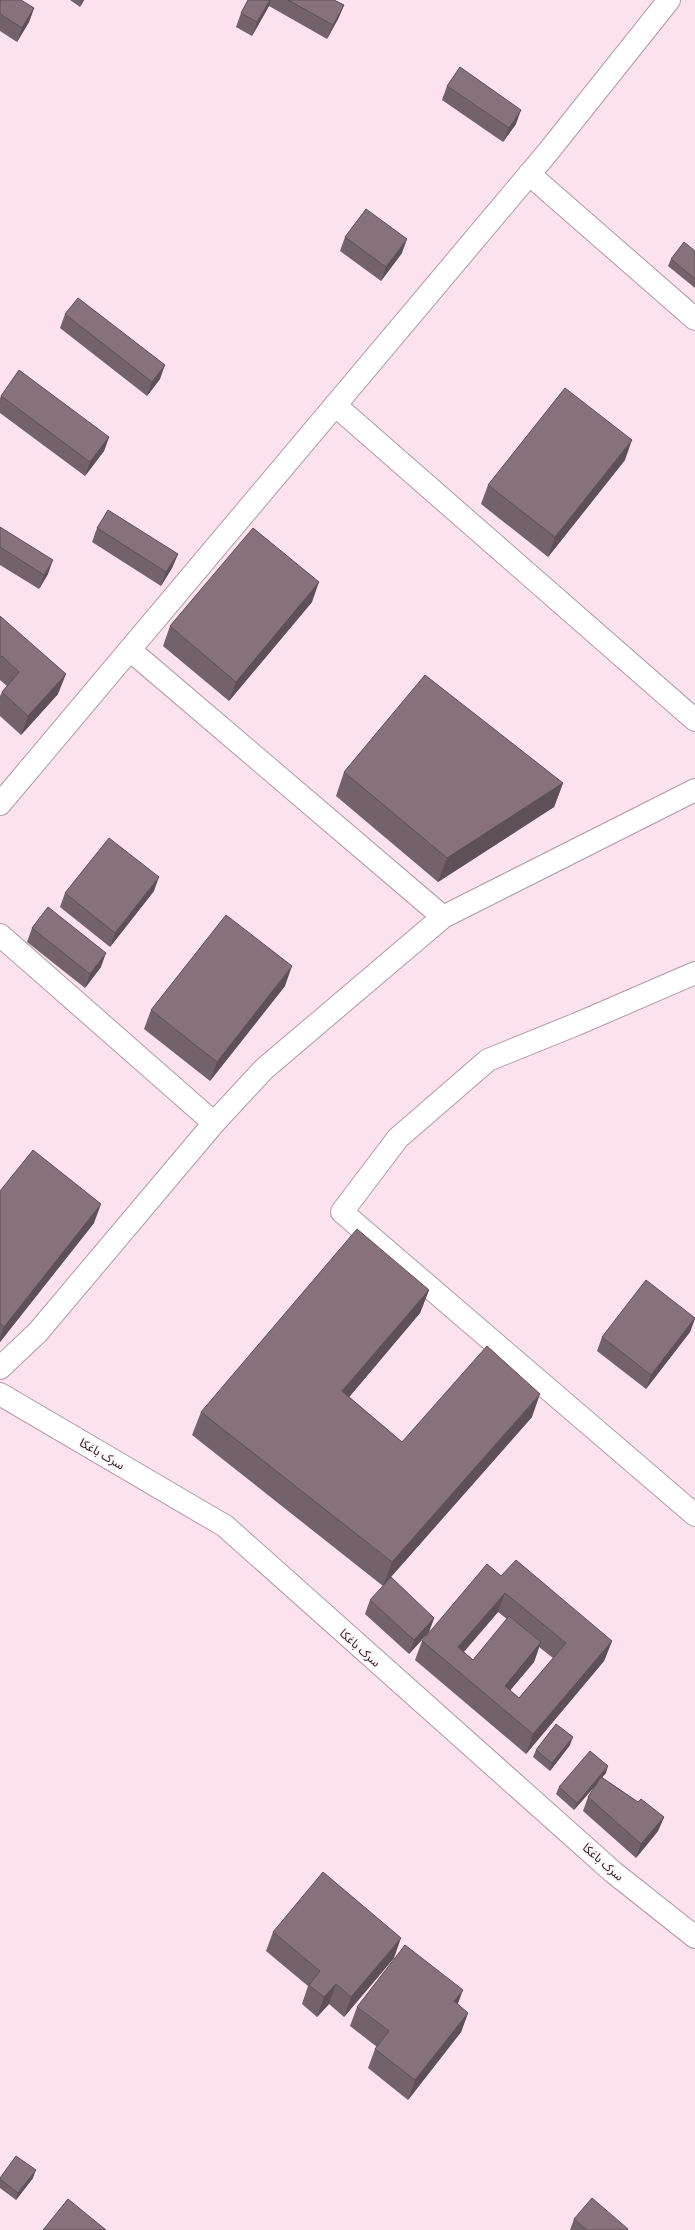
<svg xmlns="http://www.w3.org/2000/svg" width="695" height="2230" viewBox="0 0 695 2230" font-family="'Noto Sans','Noto Sans Arabic',sans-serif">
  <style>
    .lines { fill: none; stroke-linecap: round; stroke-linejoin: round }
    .minor-casing { stroke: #b19aa4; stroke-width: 24 }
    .minor { stroke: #fff; stroke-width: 22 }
    .wall { fill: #74626a; fill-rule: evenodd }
    .shaded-wall { fill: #5e5056 }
    .building { fill: #87727b; stroke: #5e5056; fill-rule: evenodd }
    .labels { text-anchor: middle; stroke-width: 3.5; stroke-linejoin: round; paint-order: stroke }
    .street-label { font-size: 12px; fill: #231b1e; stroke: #fef4f8 }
  </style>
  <rect width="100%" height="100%" fill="#fbe2ec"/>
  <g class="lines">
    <defs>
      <path id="minor" d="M529 174 695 319
        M335 405 695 720
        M130 650 443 917
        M0 804 548 152 669 0
        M0 935 214 1123
        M695 973 577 1024 488 1060 398 1138 342 1212 695 1515
        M0 1368 38 1332 214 1123 264 1069 443 917 695 790
        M0 1394 225 1526 613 1872 695 1937"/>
    </defs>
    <use href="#minor" class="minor-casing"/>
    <use href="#minor" class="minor"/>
  </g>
  <path class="wall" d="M0 0 34 8 29 22 17 42 0 31Z
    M70 0H84L80 7Z
    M248 0H334L344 5 338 19 327 39 269 6 252 36 236 27 241 13Z
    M447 86 516 124 503 142 442 100Z
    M345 237 402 253 381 281 340 251Z
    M695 251V288L668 266 671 259Z
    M65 314 160 379 147 396 60 328Z
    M1 396 109 437 104 451 85 476 0 413V398Z
    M625 460 548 557 481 504 488 485Z
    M0 527 48 574 39 589 0 565Z
    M97 528 178 554 172 568 161 586 92 542Z
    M312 602 229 701 163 646 170 626Z
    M0 616 58 694 21 735 0 716V696L2 692 7 686 0 680Z
    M344 772 563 783 554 807 438 882 336 796Z
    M154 891 110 947 60 907 65 893Z
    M32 928 101 967 85 988 27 942Z
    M285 986 210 1081 144 1029 151 1010Z
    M0 1191 94 1223 0 1342Z
    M429 1290 420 1313 349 1397 402 1442 532 1417 383 1586 192 1435 201 1412Z
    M695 1318 690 1332 646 1389 597 1351 602 1337Z
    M501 1576 612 1641 604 1661 526 1754 415 1660 422 1641ZM498 1612 507 1619 473 1660 464 1652ZM539 1647 553 1658 519 1698 510 1690 534 1662Z
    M370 1600 434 1618 429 1632 409 1654 365 1614Z
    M570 1745 550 1771 533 1757 536 1750Z
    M606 1773 602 1777 638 1802 664 1817 658 1831 636 1858 583 1811 588 1797 597 1784 574 1810 556 1794 559 1787Z
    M273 1932 394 1958 344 2017 329 2004 317 2017 302 2004 308 1986 266 1951Z
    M458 2004 468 2013 461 2032 408 2100 368 2068 375 2049 377 2047 350 2026 357 2007Z
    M0 2178H33L16 2200 0 2188Z
    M574 2219 627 2230H570Z"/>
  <path class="shaded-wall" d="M82 0H84L80 7Z
    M270 0H271L269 6 252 36 257 22Z
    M344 5 338 19 327 39 333 25Z
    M34 8 29 22 17 42 22 28Z
    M521 110 516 124 503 142 509 128Z
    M407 239 402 253 381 281 386 267Z
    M165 365 160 379 147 396 152 382Z
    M109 437 104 451 85 476 90 462Z
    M632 440 625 460 548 557 555 537Z
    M178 554 172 568 161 586 166 572Z
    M53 560 48 574 39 589 44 575Z
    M319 582 312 602 229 701 236 682Z
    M66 674 58 694 21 735 28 716Z
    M563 783 554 807 438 882 447 858Z
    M159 877 154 891 110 947 115 933Z
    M106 953 101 967 85 988 90 974Z
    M292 966 285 986 210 1081 217 1062Z
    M101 1204 94 1223 0 1342V1338L4 1327Z
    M429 1290 420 1313 334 1415 342 1391Z
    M695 1318 690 1332 646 1389 651 1375Z
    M540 1394 532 1417 383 1586 392 1562Z
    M505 1593 498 1612 451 1666 458 1647Z
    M434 1618 429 1632 409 1654 414 1640Z
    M612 1641 604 1661 526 1754 533 1734Z
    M541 1642 534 1662 498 1705 505 1686Z
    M573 1737 570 1745 550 1771 552 1763Z
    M608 1766 606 1773 574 1810 577 1803Z
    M664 1817 658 1831 636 1858 641 1844Z
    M401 1938 394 1958 344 2017 351 1997Z
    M336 1984 329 2004 317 2017 324 1997Z
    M463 1990 456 2009 454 2001Z
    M468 2013 461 2032 408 2100 415 2080Z
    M36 2170 33 2178 16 2200 18 2193Z"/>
  <path class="building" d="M0 0H21L34 8 22 28 0 14Z
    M248 0H270L257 22 241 13Z
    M288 0H334L344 5 333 25Z
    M460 67 521 110 509 128 447 86Z
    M366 209 407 239 386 267 345 237Z
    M684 242 695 251V279L671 259Z
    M78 298 165 365 152 382 65 314Z
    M19 370 109 437 90 462 1 396Z
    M565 388 632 440 555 537 488 485Z
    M108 510 178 554 166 572 97 528Z
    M0 527 53 560 44 575 0 547Z
    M253 528 319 582 236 682 170 626Z
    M0 616 66 674 28 716 2 692 19 672 2 656 0 658Z
    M425 675 563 783 447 858 344 772Z
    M109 838 159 877 115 933 65 893Z
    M48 907 106 953 90 974 32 928Z
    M226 915 292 966 217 1062 151 1010Z
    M33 1150 101 1204 4 1327 0 1323V1191Z
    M357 1229 429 1290 342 1391 402 1442 487 1346 540 1394 392 1562 201 1412Z
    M646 1280 695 1318 651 1375 602 1337Z
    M516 1560 612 1641 533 1734 422 1641 487 1564 501 1576ZM505 1593 566 1643 519 1698 505 1686 541 1642 509 1616 473 1660 458 1647Z
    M391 1577 434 1618 414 1640 370 1600Z
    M556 1724 573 1737 552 1763 536 1750Z
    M590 1751 608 1766 577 1803 559 1787Z
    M601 1777 638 1802 641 1799 664 1817 641 1844 588 1797Z
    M323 1872 401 1938 351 1997 336 1984 324 1997 309 1985 320 1971 273 1932Z
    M405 1945 463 1990 454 2001 468 2013 415 2080 375 2049 389 2031 357 2007Z
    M16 2156 36 2170 18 2193 0 2179V2178Z
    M592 2198 628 2229 627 2230H587L574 2219Z
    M68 2199 106 2230H43Z"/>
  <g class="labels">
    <g class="street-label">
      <text transform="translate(102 1454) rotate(30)" y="4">سرک باغکا</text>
      <text transform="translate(360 1648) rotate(42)" y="4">سرک باغکا</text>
      <text transform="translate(603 1862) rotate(41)" y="4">سرک باغکا</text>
    </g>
  </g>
</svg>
